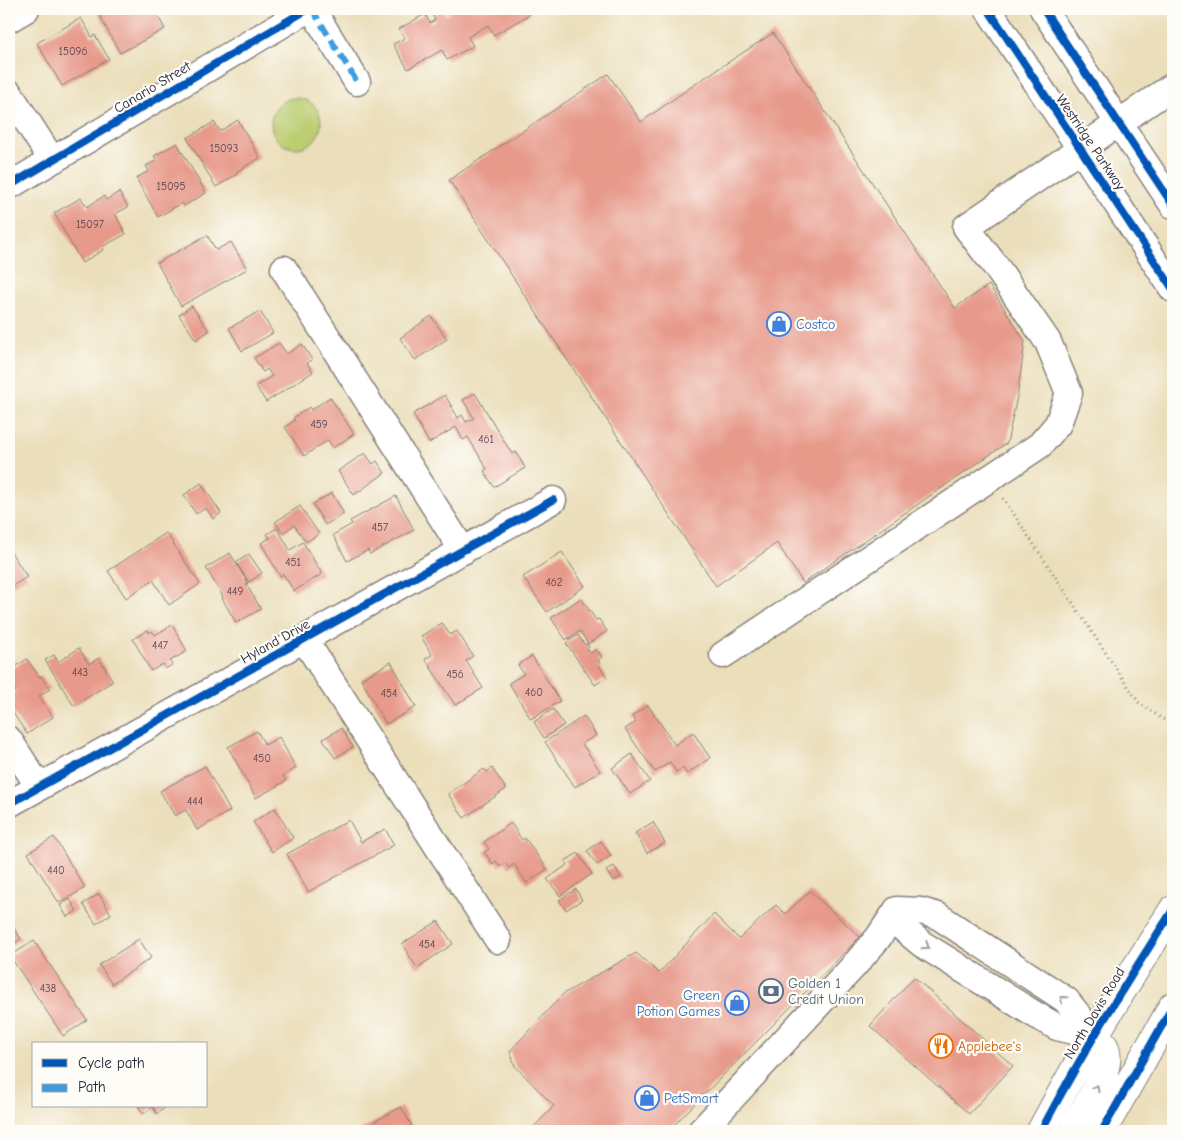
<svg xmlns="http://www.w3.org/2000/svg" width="1182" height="1140" viewBox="0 0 1182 1140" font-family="'Comic Neue',sans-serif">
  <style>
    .green { fill: #bcce71; stroke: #6f7856 }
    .building { fill: #e79a8a }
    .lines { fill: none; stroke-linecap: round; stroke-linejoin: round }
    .minor-casing { stroke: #86807a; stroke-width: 29 }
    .major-casing { stroke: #86807a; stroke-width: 30 }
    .path { stroke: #86807a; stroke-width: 3; stroke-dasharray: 1 4; stroke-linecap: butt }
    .minor { stroke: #fff; stroke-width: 26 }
    .major { stroke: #fff; stroke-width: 28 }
    .quiet { stroke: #3c9ce2; stroke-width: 6; stroke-dasharray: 12 6; stroke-linecap: butt }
    .cycleway-casing { stroke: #fdfcf7; stroke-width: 11 }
    .cycleway { stroke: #0057b8; stroke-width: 8 }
    .oneway { stroke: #9c9ca7 }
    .labels { text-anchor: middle; stroke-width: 4.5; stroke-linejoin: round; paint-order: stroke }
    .number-label { font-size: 11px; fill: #53404f }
    .street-label { font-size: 14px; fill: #22223b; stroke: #fdfcf7 }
    .shop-label { font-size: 14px; fill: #366cbe; stroke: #fdfcf7; text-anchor: start }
    .service-label { font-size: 14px; fill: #4e5e75; stroke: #fdfcf7; text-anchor: start }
    .food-label { font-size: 14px; fill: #c56008; stroke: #fdfcf7; text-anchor: start }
  </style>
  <rect width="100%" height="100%" fill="#fdfcf7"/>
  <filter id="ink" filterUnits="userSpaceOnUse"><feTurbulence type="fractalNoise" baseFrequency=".02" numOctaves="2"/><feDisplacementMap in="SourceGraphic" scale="10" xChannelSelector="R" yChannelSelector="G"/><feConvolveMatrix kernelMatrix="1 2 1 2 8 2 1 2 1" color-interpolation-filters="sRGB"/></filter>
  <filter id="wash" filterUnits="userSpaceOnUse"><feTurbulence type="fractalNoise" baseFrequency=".0096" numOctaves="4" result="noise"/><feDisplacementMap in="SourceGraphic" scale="20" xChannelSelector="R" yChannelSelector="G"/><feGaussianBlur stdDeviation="1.12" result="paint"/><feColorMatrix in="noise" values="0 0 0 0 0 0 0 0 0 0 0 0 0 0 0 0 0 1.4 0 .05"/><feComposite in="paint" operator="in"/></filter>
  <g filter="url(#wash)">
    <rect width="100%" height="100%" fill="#ebdeba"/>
    <path class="green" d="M271 123a25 25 0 1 1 50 0a25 25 0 1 1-50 0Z"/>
    <g id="blocks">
      <path class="building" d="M96 9H154L165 29 120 53Z
        M449 9H527L530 14 494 35 488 25 468 37 473 46 447 60 442 50 408 69 393 44 405 38 399 29 425 14 430 23 435 20 433 16 443 10 446 15 451 12Z
        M81 18 92 37 95 35 109 59 62 86 37 43Z
        M773 33 955 308 989 285 1025 341 1018 392 1007 443 803 583 777 543 716 586 449 180 608 74 641 122 701 80Z
        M238 120 260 158 236 172 237 174 216 187 187 138 214 122 220 131Z
        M177 143 206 193 184 206 182 203 158 217 136 178 149 171 146 166 157 160 154 156Z
        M119 192 128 207 115 214 126 234 102 247 103 250 82 263 54 213 81 198 87 207 104 196 106 200Z
        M207 235 216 250 231 242 247 269 181 306 157 263Z
        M192 306 209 331 196 340 179 315Z
        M260 311 273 333 242 351 229 328Z
        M431 316 447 339 415 360 400 338Z
        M279 343 287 354 302 344 312 360 307 363 313 372 266 402 256 386 272 376 267 369 263 372 254 358Z
        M475 393 512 454 516 452 525 468 494 487 484 471 487 469 468 437 463 440 456 427 429 443 413 414 445 395 458 418 462 415 466 422 474 418 463 400Z
        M330 397 354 434 333 448 328 440 304 456 285 427 295 420 293 418 309 407 311 410Z
        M365 453 373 464 377 461 385 473 354 495 338 471Z
        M201 483 221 513 213 519 206 508 196 514 184 495Z
        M332 493 344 514 325 525 313 504Z
        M396 496 414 530 370 554 368 550 347 561 333 535 352 524 350 521Z
        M300 506 319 534 306 542 294 525 283 533 275 522Z
        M277 528 290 550 303 542 322 574 294 591 283 574 280 576 261 543 270 538 267 534Z
        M166 533 200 584 169 605 153 580 126 598 108 571Z
        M9 549 27 577 9 588Z
        M562 552 585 586 547 612 523 577Z
        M230 553 248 583 246 584 261 609 236 623 222 598 223 597 206 568Z
        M249 554 262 573 249 582 236 563Z
        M581 598 596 620 599 619 607 631 588 644 580 631 566 640 551 618Z
        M442 623 450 635 457 631 473 656 466 661 483 688 455 705 425 659 432 655 421 636Z
        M172 625 187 651 170 661 172 665 165 669 163 664 151 671 133 639 148 630 149 633 152 631 155 635Z
        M578 635 585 645 587 644 589 647 587 649 591 653 596 649 602 657 598 660 601 665 599 666 607 677 595 685 566 643Z
        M79 648 89 664 99 658 113 681 74 706 45 660 54 655 58 662Z
        M532 656 560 701 531 719 509 683 524 674 518 665Z
        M27 659 39 677 41 676 50 689 39 696 53 717 27 734 9 707V696L16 691 9 680V671Z
        M391 662 416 707 386 724 361 679Z
        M648 705 675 745 693 732 710 758 687 774 683 768 676 772 670 762 655 772 625 729 636 722 632 716Z
        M553 709 564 725 544 738 534 722Z
        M584 716 596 735 582 744 600 771 575 787 545 742Z
        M341 728 353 747 335 758 323 739Z
        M257 731 265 745 279 737 296 768 283 776 286 781 256 798 228 747Z
        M632 754 650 781 630 794 612 768Z
        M205 766 230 811 197 830 186 810 175 816 160 791Z
        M492 768 506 789 464 818 448 794 484 769 487 772Z
        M275 808 293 838 272 852 253 822Z
        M349 820 361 842 385 829 394 845 308 892 287 854Z
        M653 822 665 843 647 853 635 833Z
        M511 823 522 840 525 838 547 869 527 883 514 864 509 868 505 863 500 866 496 861 493 864 484 852 489 849 484 842Z
        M54 837 85 888 59 903 28 853Z
        M601 841 611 856 597 865 587 851Z
        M578 853 592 874 560 896 547 879 567 865 565 861Z
        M614 866 621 877 613 881 606 871Z
        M576 889 582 900 566 910 559 900Z
        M810 891 860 937 668 1131H530L554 1106 515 1066 510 1051 563 994 636 953 659 973 714 914 739 939 776 905 785 914Z
        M99 894 111 914 96 924 83 904Z
        M70 899 77 911 67 917 60 905Z
        M438 921 453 944 417 968 402 944Z
        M14 928 21 939 10 946 9 932Z
        M139 939 151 958 112 984 99 965Z
        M34 941 87 1020 63 1036 10 956Z
        M914 977 1013 1066 969 1114 870 1026Z
        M138 1106H167L157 1114 153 1107 143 1114Z
        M401 1107 415 1131H358Z"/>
    </g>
  </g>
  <g filter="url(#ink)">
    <use href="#blocks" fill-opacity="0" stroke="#86807a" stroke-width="1"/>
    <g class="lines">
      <defs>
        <path id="minor" d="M312 9 357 82
          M988 9 1173 289
          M1043 9 1173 205
          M9 19 26 9
          M9 93 52 160
          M9 186 308 9
          M284 269 463 551
          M304 639 498 940
          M723 655 1040 445 1058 424 1069 393 1048 342 997 268 966 227 1173 86
          M9 740 39 787
          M9 804 553 500
          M897 910 904 929 922 944 1034 1014 1057 1027 1095 1036
          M897 910 921 911 938 916 1066 1000 1095 1036
          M701 1131 852 968 878 938 897 910"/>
        <path id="major" d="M1041 1131C1081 1055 1126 982 1173 910
          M1073 1131C1082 1109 1114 1071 1105 1048 1103 1044 1098 1039 1095 1036
          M1102 1131 1173 1006"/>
      </defs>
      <use href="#minor" class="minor-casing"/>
      <use href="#major" class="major-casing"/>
      <path class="path" d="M1003 498 1139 703 1173 726"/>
      <use href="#minor" class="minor"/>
      <use href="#major" class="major"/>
      <path class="quiet" d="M312 9 357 82"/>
      <defs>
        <path id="cycleway" d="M988 9 1173 289
          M1043 9 1173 205
          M9 186 308 9
          M9 804 553 500
          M1041 1131C1081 1055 1126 982 1173 910
          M1102 1131 1173 1006"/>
      </defs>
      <use href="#cycleway" class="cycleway-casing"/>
      <use href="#cycleway" class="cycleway"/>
    </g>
    <defs><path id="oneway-chevron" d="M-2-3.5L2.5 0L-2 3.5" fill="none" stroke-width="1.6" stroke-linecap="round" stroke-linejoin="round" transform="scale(1.25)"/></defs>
    <g class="oneway">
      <use href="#oneway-chevron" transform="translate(926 946) rotate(34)"/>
      <use href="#oneway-chevron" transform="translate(1063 999) rotate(-140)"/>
      <use href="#oneway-chevron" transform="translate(1096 1088) rotate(-60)"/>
    </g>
  </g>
  <defs>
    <symbol id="shop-ring" viewBox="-11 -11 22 22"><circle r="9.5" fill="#fdfcf7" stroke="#3f7fe0" stroke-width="1.5"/><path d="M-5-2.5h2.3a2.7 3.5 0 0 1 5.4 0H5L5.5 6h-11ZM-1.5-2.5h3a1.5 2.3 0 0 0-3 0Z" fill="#3f7fe0"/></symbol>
    <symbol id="bank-ring" viewBox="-11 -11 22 22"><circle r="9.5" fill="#fdfcf7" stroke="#5c6f8a" stroke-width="1.5"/><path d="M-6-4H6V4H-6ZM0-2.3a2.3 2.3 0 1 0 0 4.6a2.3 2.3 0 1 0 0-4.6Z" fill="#5c6f8a"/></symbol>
    <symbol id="restaurant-ring" viewBox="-11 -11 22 22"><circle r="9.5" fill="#fdfcf7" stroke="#e8710a" stroke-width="1.5"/><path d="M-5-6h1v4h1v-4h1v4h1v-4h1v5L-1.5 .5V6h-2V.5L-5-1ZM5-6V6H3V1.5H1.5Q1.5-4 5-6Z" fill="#e8710a"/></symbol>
  </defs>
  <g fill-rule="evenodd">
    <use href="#shop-ring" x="765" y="310" width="28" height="28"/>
    <use href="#bank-ring" x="757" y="977" width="28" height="28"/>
    <use href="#shop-ring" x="723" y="989" width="28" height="28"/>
    <use href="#restaurant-ring" x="927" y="1032" width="28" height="28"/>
    <use href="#shop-ring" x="633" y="1084" width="28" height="28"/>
  </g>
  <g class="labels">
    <g class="number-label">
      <text x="73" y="55">15096</text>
      <text x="224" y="152">15093</text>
      <text x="171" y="190">15095</text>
      <text x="90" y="228">15097</text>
      <text x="319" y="428">459</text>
      <text x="486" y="443">461</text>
      <text x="380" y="531">457</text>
      <text x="293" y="566">451</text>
      <text x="554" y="586">462</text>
      <text x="235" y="595">449</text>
      <text x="160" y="649">447</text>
      <text x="80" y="676">443</text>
      <text x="455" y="678">456</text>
      <text x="534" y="696">460</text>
      <text x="389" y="697">454</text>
      <text x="262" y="762">450</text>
      <text x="195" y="805">444</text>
      <text x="56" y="874">440</text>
      <text x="427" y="948">454</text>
      <text x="48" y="992">438</text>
    </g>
    <g class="street-label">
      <text transform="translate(152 87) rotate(-31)" y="5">Canario Street</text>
      <text transform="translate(1091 142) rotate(56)" y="5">Westridge Parkway</text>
      <text transform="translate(275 641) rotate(-29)" y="5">Hyland Drive</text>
      <text transform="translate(1094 1013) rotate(-59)" y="5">North Davis Road</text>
    </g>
    <g class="shop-label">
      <text x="796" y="329">Costco</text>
      <text x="720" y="1000" text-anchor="end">Green<tspan x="720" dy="16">Potion Games</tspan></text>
      <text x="664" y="1103">PetSmart</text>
    </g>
    <g class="service-label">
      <text x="788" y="988">Golden 1<tspan x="788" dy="16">Credit Union</tspan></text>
    </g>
    <g class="food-label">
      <text x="958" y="1051">Applebee's</text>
    </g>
  </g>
  <rect width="1182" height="1140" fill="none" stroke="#fdfcf7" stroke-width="30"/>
  <rect x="32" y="1042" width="175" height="65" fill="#fdfcf7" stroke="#a5a5ac"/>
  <rect x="42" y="1059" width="25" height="8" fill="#0057b8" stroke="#a5a5ac"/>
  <text x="78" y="1068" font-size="15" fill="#22223b">Cycle path</text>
  <rect x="42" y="1084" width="25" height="8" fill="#3c9ce2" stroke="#a5a5ac"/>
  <text x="78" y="1092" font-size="15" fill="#22223b">Path</text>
</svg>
